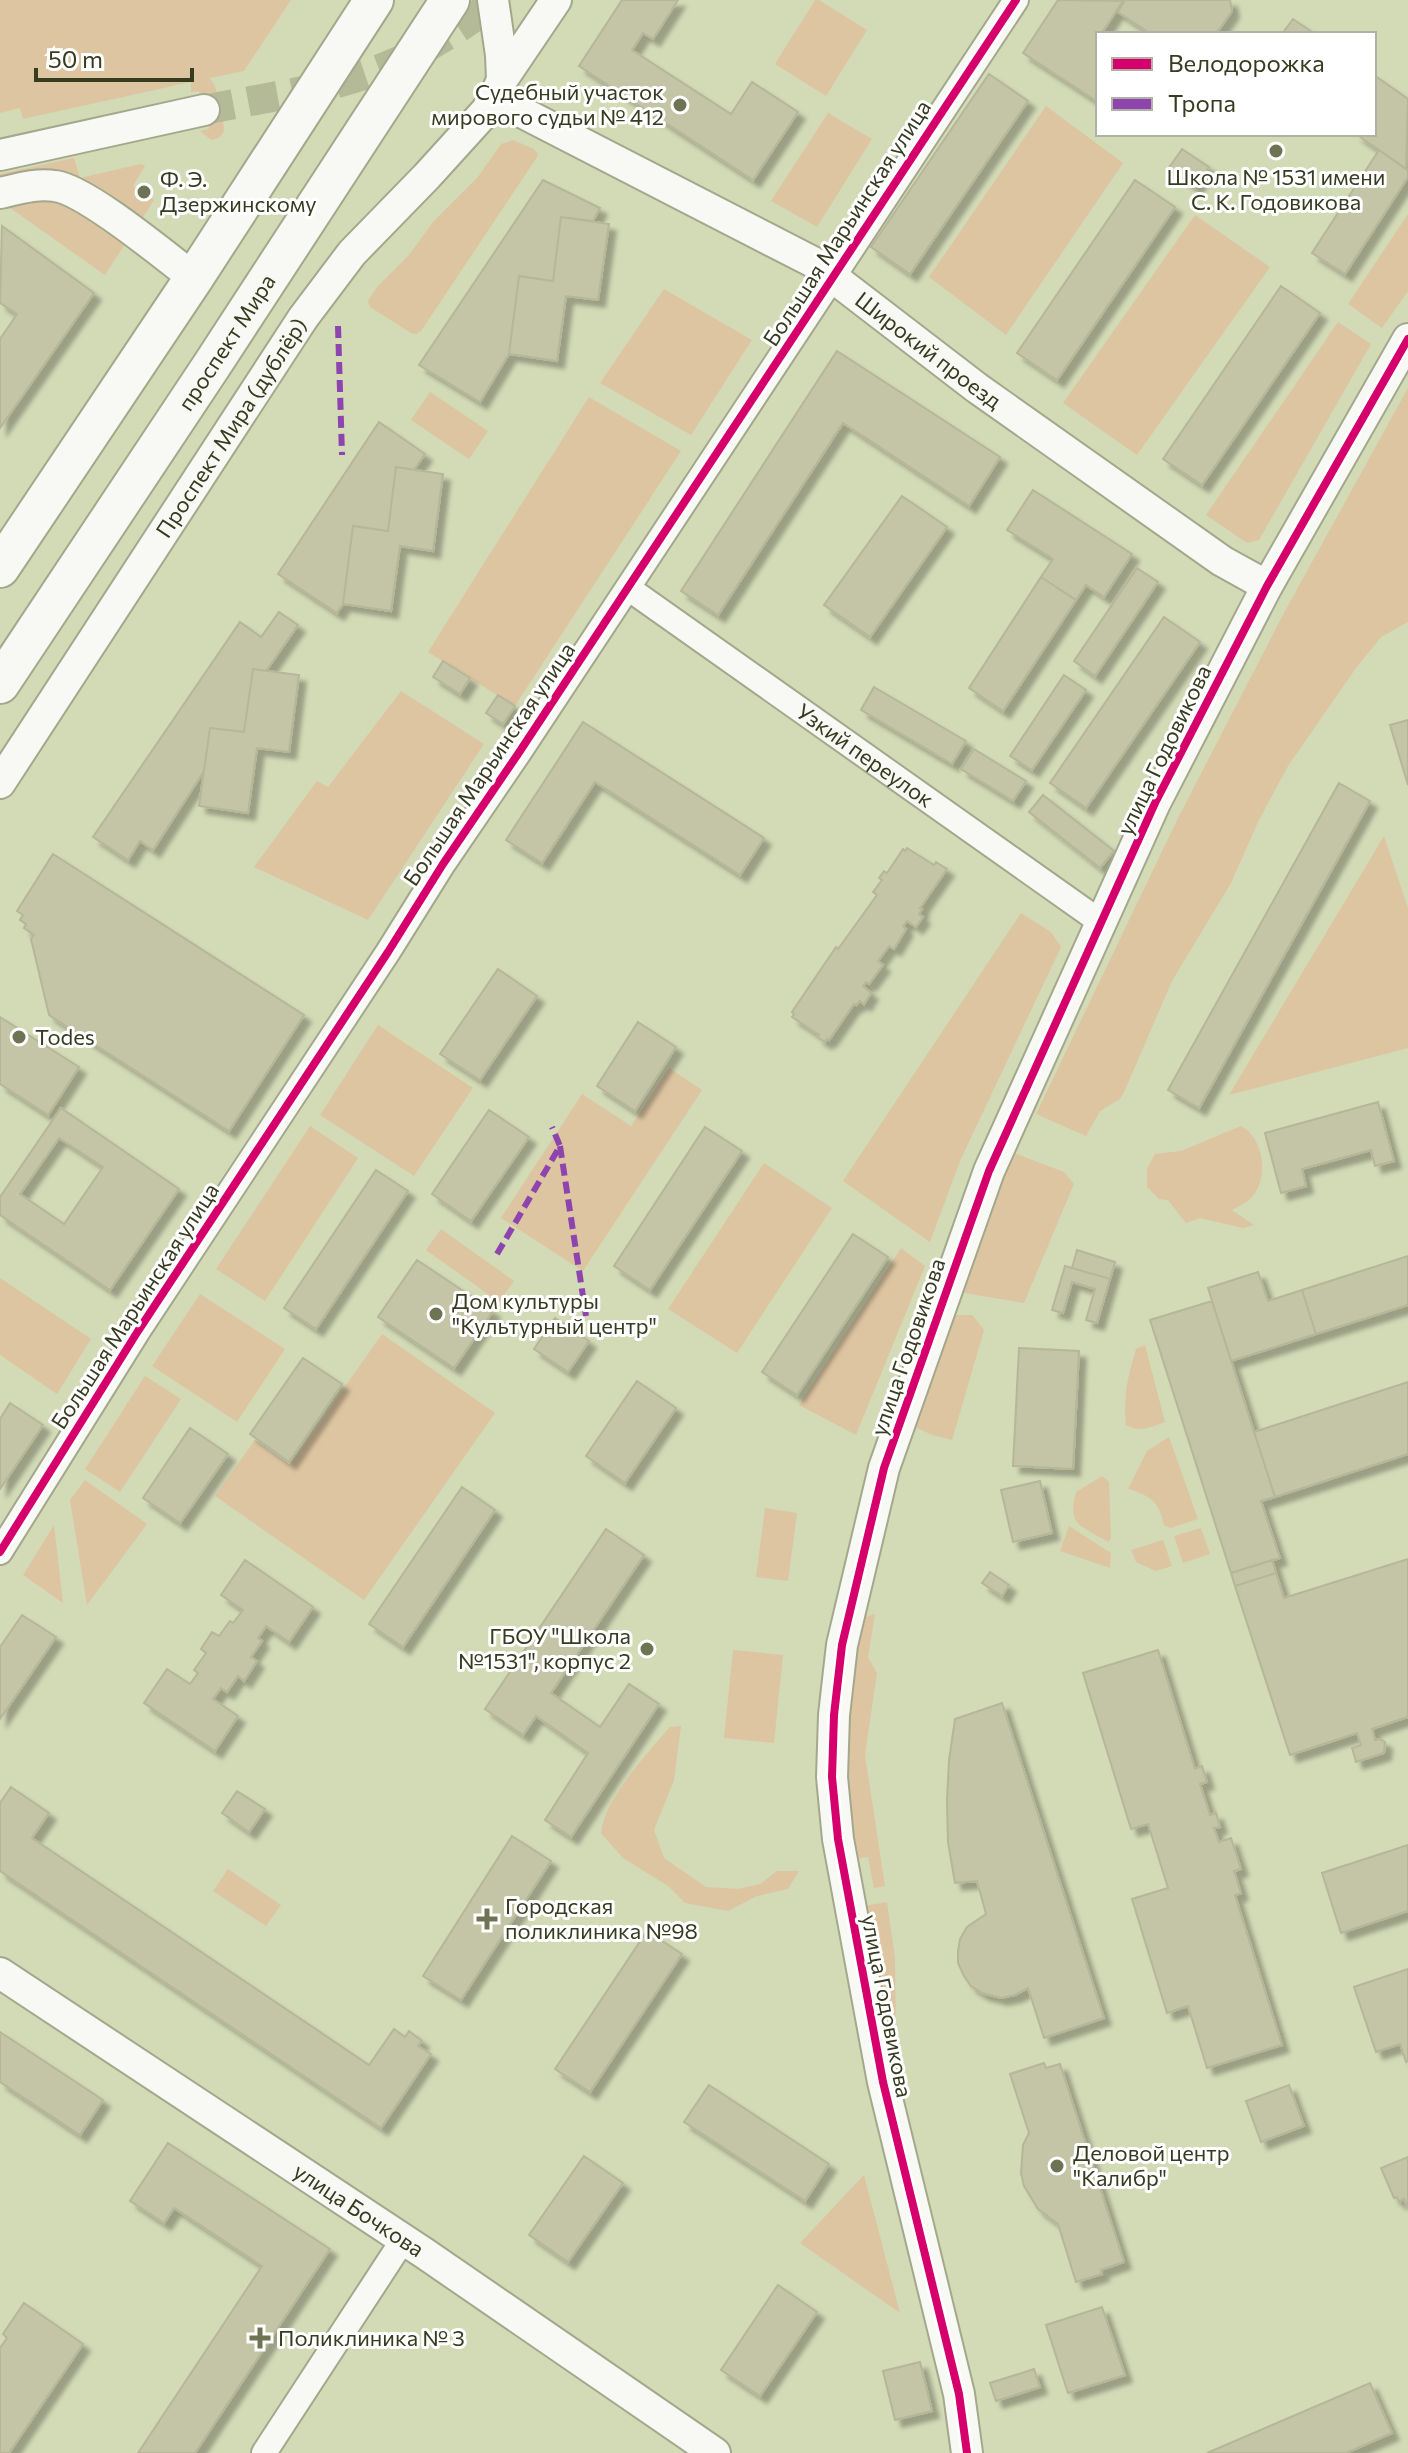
<svg xmlns="http://www.w3.org/2000/svg" width="1408" height="2453" viewBox="0 0 1408 2453" font-family="Commissioner,sans-serif">
  <style>
    .green { fill: #ddc5a1 }
    .building { fill: #c4c4a7; stroke: #b6b699; stroke-width: 2; fill-rule: evenodd; filter: url(#shadow) }
    .lines { fill: none; stroke-linecap: round; stroke-linejoin: round }
    .tertiary-tunnel { stroke: #b4ba98; stroke-width: 30; stroke-dasharray: 30 15; stroke-linecap: butt }
    .minor-casing { stroke: #a3a88c; stroke-width: 28 }
    .tertiary-casing { stroke: #a3a88c; stroke-width: 34 }
    .primary-casing { stroke: #a3a88c; stroke-width: 42 }
    .minor { stroke: #f8f9f4; stroke-width: 24 }
    .tertiary { stroke: #f8f9f4; stroke-width: 30 }
    .primary { stroke: #f8f9f4; stroke-width: 38 }
    .quiet { stroke: #8e44ad; stroke-width: 6; stroke-dasharray: 12 6; stroke-linecap: butt }
    .cycleway-casing { stroke: #fff; stroke-width: 13 }
    .cycleway { stroke: #d6006c; stroke-width: 8 }
    .poi-dot { fill: #6e7354; stroke: #fff; stroke-width: 3 }
    .labels { text-anchor: middle; stroke-width: 6; stroke-linejoin: round; paint-order: stroke }
    .poi-label { font-size: 22px; fill: #373b20; stroke: #fff; text-anchor: start }
    .street-label { font-size: 22px; fill: #373b20; stroke: #fff }
  </style>
  <defs>
    <filter id="shadow"><feDropShadow dx="7" dy="7" stdDeviation="2" flood-color="#0004"/></filter>
  </defs>
  <rect width="100%" height="100%" fill="#d3dab6"/>
  <path class="green" d="M0 0H291L244 71 210 78 215 86 224 127C224 135 219 139 211 140L200 131 209 129 199 91 191 92V82L23 119 20 108 0 113Z
    M815 0H819L867 30 826 96 775 64Z
    M1046 106 1123 163 1006 335 929 277Z
    M828 113 872 139 817 227 771 201Z
    M513 140 534 149 538 154 537 157 421 331 416 334 411 333 370 307 368 301 377 287 409 255 433 222 478 177 501 144Z
    M74 158 80 178 141 164 145 166 133 186 154 200 140 222 0 181V174Z
    M38 196 75 207 125 244 105 275 3 203Z
    M1408 214V291L1382 328 1348 304Z
    M1195 215 1270 267 1137 455 1063 403Z
    M664 289 752 340 691 435 600 383Z
    M1338 322 1371 344 1259 540 1247 543 1206 515Z
    M1408 388V622L1381 637 1356 668 1288 766 1258 822 1231 883 1172 981 1125 1090 1120 1099 1100 1111 1086 1136 1036 1114 1178 818 1285 611Z
    M430 392 488 431 469 459 411 420Z
    M589 397 681 451 515 706 428 652Z
    M401 691 484 744 368 920 254 867 317 781 328 787Z
    M1384 836 1408 908V1048L1229 1095Z
    M1021 913 1051 932 1061 947 960 1161 930 1242 843 1181Z
    M378 1025 473 1088 414 1176 320 1115Z
    M669 1068 702 1090 583 1271 501 1218 582 1094 631 1126Z
    M310 1126 358 1158 265 1301 216 1269Z
    M1241 1126C1265 1139 1270 1181 1249 1200 1244 1204 1237 1207 1232 1210L1254 1225 1243 1228 1200 1218 1186 1223 1168 1200 1159 1199 1147 1187V1169L1155 1154 1181 1151Z
    M1014 1153 1064 1172 1074 1184 1024 1303 959 1292Z
    M764 1163 832 1208 737 1353 668 1309Z
    M441 1229 514 1281 499 1302 426 1250Z
    M901 1248 925 1266 856 1435 799 1405Z
    M0 1278 91 1339 57 1394 0 1355Z
    M200 1294 285 1349 237 1422 152 1366Z
    M951 1315H972L984 1330 952 1440 932 1435 913 1426Z
    M382 1334 495 1413 364 1600 215 1496 255 1440 290 1465Z
    M1145 1345 1165 1422C1151 1427 1140 1433 1126 1425 1123 1397 1128 1375 1136 1349Z
    M145 1376 181 1399 120 1492 85 1469Z
    M1169 1437 1198 1519 1171 1528 1164 1525C1159 1502 1151 1496 1128 1489L1147 1451Z
    M1102 1476 1109 1482 1111 1538 1108 1542C1081 1525 1067 1527 1076 1492Z
    M85 1480 147 1524 87 1605 70 1500Z
    M765 1508 797 1513 788 1581 756 1577Z
    M54 1525 63 1603 23 1575Z
    M1069 1526 1111 1553 1110 1568 1060 1551Z
    M1201 1528 1210 1554 1183 1563 1174 1536Z
    M1163 1540 1172 1566 1156 1571 1136 1562 1131 1550Z
    M875 1614 868 1657 877 1673 865 1755 885 1886 874 1888 868 1857 856 1859 848 1815 846 1759 860 1619Z
    M733 1650 783 1655 774 1743 724 1738Z
    M681 1726 674 1780 654 1830 664 1858 706 1887 738 1889 760 1884 777 1871H799L788 1889 757 1896 728 1911 685 1903 668 1886 623 1858 601 1833C603 1801 649 1751 670 1727Z
    M228 1869 281 1905 266 1926 213 1891Z
    M887 1902 895 1958 896 2035 887 2034 864 1906Z
    M864 2175 900 2313 800 2243Z"/>
  <path class="building" d="M622 0H678L653 39 643 33 632 50 731 114 752 82 798 112 753 180 579 66Z
    M1058 0 1123 1 1101 34H1098V102L1023 53Z
    M1125 0H1230L1232 11 1216 34H1151L1118 12Z
    M1293 19 1315 34H1282Z
    M989 74 1028 101 910 274 871 247Z
    M1374 75 1408 99 1406 169 1356 134H1374Z
    M1182 149 1209 167 1195 187 1168 169Z
    M1379 150 1408 170V177L1345 274 1312 253Z
    M543 180 600 208 593 221 561 217 553 281 519 276 509 354 480 402 419 365Z
    M1135 180 1175 207 1057 380 1017 353Z
    M561 217 609 224 598 300 566 296 557 361 509 354 519 276 553 281Z
    M2 226 94 293 0 428V339L17 314 0 303Z
    M1281 286 1320 313 1202 485 1163 459Z
    M837 351 1000 457 969 506 843 423 718 615 681 591Z
    M379 422 425 454 414 470 396 467 388 531 353 526 343 604 337 613 278 574Z
    M396 467 443 474 433 551 400 546 391 611 343 604 353 526 388 531Z
    M1033 490 1132 554 1104 597 1086 585 1076 600 1041 577 1053 559 1007 530Z
    M902 496 947 527 870 637 824 605Z
    M1137 568 1158 582 1095 676 1074 661Z
    M1041 577 1076 600 1003 711 969 688Z
    M279 612 298 625 266 671 253 669 244 732 210 728 204 771 153 850 140 841 128 860 93 837 240 622 261 637Z
    M1164 617 1200 642 1086 808 1050 783Z
    M443 661 470 678 460 694 433 677Z
    M253 669 299 675 289 752 257 748 248 813 199 806 210 728 244 732Z
    M1064 675 1086 690 1032 770 1010 756Z
    M874 687 966 741 952 764 861 710Z
    M498 695 515 706 503 724 486 713Z
    M1408 720V785L1390 725Z
    M583 722 764 838 740 875 595 782 542 863 506 840Z
    M974 749 1026 781 1013 801 961 769Z
    M1339 783 1370 801 1199 1108 1168 1090Z
    M1043 795 1114 851 1100 868 1029 812Z
    M907 848 934 865 936 862 947 869 920 908 922 909 919 914 923 917 916 927 907 921 903 926 906 929 894 949 889 946 878 961 883 965 869 984 866 982 863 986 871 993 864 1004 860 1001 856 1005 854 1004 829 1040 827 1039 825 1042 817 1037 819 1035 792 1017 794 1014 792 1012 836 947 838 949 877 895 873 892 882 880 879 878 884 871 887 873 903 849 905 851Z
    M53 854 304 1015 229 1131 49 1015 31 939 34 935 24 928 26 924 20 920 23 915 17 911Z
    M498 969 537 996 480 1080 440 1054Z
    M0 1017 79 1067 48 1115 0 1084Z
    M638 1022 676 1047 635 1111 597 1086Z
    M1378 1102 1394 1161 1375 1166 1371 1150 1302 1169 1306 1186 1281 1193 1265 1133Z
    M61 1108 179 1189 110 1290 0 1215V1197ZM59 1138 103 1167 64 1224 20 1194Z
    M489 1110 529 1137 471 1221 432 1194Z
    M705 1127 742 1151 650 1290 614 1266Z
    M376 1170 408 1191 316 1329 284 1308Z
    M853 1234 888 1257 797 1395 762 1372Z
    M1077 1250 1115 1262 1110 1279 1072 1268Z
    M1408 1256V1305L1316 1334 1302 1290Z
    M417 1260 493 1311 454 1368 378 1317Z
    M1065 1266 1110 1279 1097 1323 1086 1320 1095 1289 1072 1282 1063 1313 1052 1310Z
    M1258 1272 1268 1301 1302 1290 1316 1334 1231 1361 1208 1288Z
    M1212 1301 1275 1497 1261 1501 1280 1558 1231 1573 1150 1320Z
    M555 1318 589 1341 568 1372 534 1349Z
    M1019 1348 1079 1351 1073 1469 1013 1466Z
    M303 1358 342 1384 289 1462 250 1434Z
    M637 1381 676 1408 625 1483 586 1456Z
    M1408 1382V1454L1275 1497 1254 1432Z
    M10 1403 43 1425 0 1489V1419Z
    M190 1428 228 1454 180 1523 143 1498Z
    M1040 1481 1052 1533 1013 1542 1001 1490Z
    M462 1487 495 1510 403 1647 369 1624Z
    M606 1529 644 1555 551 1693 600 1727 629 1684 659 1704 571 1837 545 1820 588 1753 536 1716 523 1735 485 1709Z
    M1408 1559V1717L1372 1729 1375 1740 1380 1739 1385 1742 1384 1753 1356 1762 1352 1748 1361 1745 1357 1733 1290 1755 1235 1586 1276 1573 1284 1598Z
    M245 1560 313 1607 289 1642 266 1626 258 1638 262 1641 251 1657 257 1661 244 1681 238 1676 227 1692 221 1688 213 1699 238 1716 215 1751 144 1703 167 1669 190 1684 198 1673 194 1670 206 1653 201 1649 212 1632 219 1636 230 1621 233 1623 243 1610 221 1595Z
    M1272 1560 1276 1573 1235 1586 1231 1573Z
    M990 1572 1009 1585 1002 1596 982 1583Z
    M22 1615 56 1637 0 1719V1647Z
    M1158 1650 1195 1769 1202 1766 1207 1782 1200 1784 1210 1815 1216 1813 1220 1827 1214 1828 1219 1842 1231 1838 1241 1869 1234 1871 1241 1893 1235 1895 1282 2045 1207 2068 1188 2006 1167 2013 1132 1899 1168 1888 1148 1824 1131 1829 1083 1673Z
    M1002 1703 1104 2018 1044 2038 1028 1988 1015 1995 1001 1998 982 1993 971 1986 964 1976 958 1963V1951L960 1939 967 1927 986 1914 977 1881 955 1883 948 1842 947 1801 949 1760 955 1719Z
    M11 1787 49 1813 32 1838 369 2065 394 2029 405 2037 409 2031 422 2041 418 2046 431 2054 381 2128 0 1871V1803Z
    M237 1791 265 1809 249 1832 222 1813Z
    M512 1836 551 1861 461 2000 423 1976Z
    M1408 1845V1911L1341 1933 1322 1873Z
    M647 1931 682 1954 590 2092 555 2069Z
    M1408 1969V2061L1406 2062 1400 2044 1376 2052 1354 1987Z
    M0 2032 103 2100 80 2135 0 2082Z
    M1044 2063 1046 2068 1060 2064 1124 2262 1101 2270 1102 2274 1076 2282 1058 2224 1038 2209 1024 2186 1021 2173 1023 2145 1029 2133 1010 2074Z
    M709 2085 829 2164 805 2201 684 2122Z
    M1289 2085 1304 2126 1261 2142 1246 2101Z
    M168 2143 330 2249 195 2453H138L262 2266 174 2208 164 2223 130 2201Z
    M584 2156 623 2183 568 2262 529 2235Z
    M1408 2157V2208L1404 2199 1399 2202 1397 2197 1394 2198 1381 2168Z
    M778 2285 817 2312 760 2396 721 2370Z
    M24 2303 83 2344 9 2453H0V2348L7 2338 3 2334Z
    M1102 2307 1125 2375 1068 2393 1046 2325Z
    M920 2362 932 2411 895 2420 883 2371Z
    M1034 2369 1040 2387 996 2401 990 2383Z
    M1370 2383 1392 2433 1346 2453H1207Z"/>
  <g class="lines">
    <path class="tertiary-tunnel" d="M204 110C266 97 333 90 392 64 430 48 464 25 498 0"/>
    <defs>
      <g id="minor">
        <path id="s1" d="M628 588 1102 923"/>
        <path d="M0 1552 138 1331 388 952 443 864 518 754 1016 0"/>
        <path d="M264 2453 403 2240"/>
      </g>
      <g id="tertiary">
        <path d="M502 80 556 0"/>
        <path id="s2" d="M494 98 813 262 977 388 1222 561 1267 586"/>
        <path d="M0 155 204 110"/>
        <path d="M0 193C18 189 36 183 55 186 86 190 165 256 194 278"/>
        <path id="s3" d="M0 783 303 318 352 253 427 176 486 111 494 98 502 80 501 55 493 0"/>
        <path id="s4" d="M0 1973 424 2253 715 2453"/>
        <path d="M967 2453 959 2394 883 2082 838 1839 832 1777 834 1715 842 1645 884 1468 989 1171 1155 803 1267 586 1408 339"/>
      </g>
      <g id="primary">
        <path d="M0 568 194 278 374 0"/>
        <path id="s5" d="M0 684 212 365 450 0"/>
      </g>
    </defs>
    <use href="#minor" class="minor-casing"/>
    <use href="#tertiary" class="tertiary-casing"/>
    <use href="#primary" class="primary-casing"/>
    <use href="#minor" class="minor"/>
    <use href="#tertiary" class="tertiary"/>
    <use href="#primary" class="primary"/>
    <path class="quiet" d="M338 326 342 455
      M560 1146 586 1316
      M497 1254 560 1146 552 1127"/>
    <defs>
      <path id="cycleway" d="M0 1552 138 1331 388 952 443 864 518 754 1016 0
        M967 2453 959 2394 883 2082 838 1839 832 1777 834 1715 842 1645 884 1468 989 1171 1155 803 1267 586 1408 339"/>
    </defs>
    <use href="#cycleway" class="cycleway-casing"/>
    <use href="#cycleway" class="cycleway"/>
  </g>
  <g class="poi-dot">
    <circle cx="680" cy="105" r="8"/>
    <circle cx="1276" cy="151" r="8"/>
    <circle cx="144" cy="192" r="8"/>
    <circle cx="19" cy="1037" r="8"/>
    <circle cx="436" cy="1314" r="8"/>
    <circle cx="647" cy="1649" r="8"/>
    <path d="M483 1907h8v8h8v8h-8v8h-8v-8h-8v-8h8z"/>
    <circle cx="1057" cy="2166" r="8"/>
    <path d="M256 2326h8v8h8v8h-8v8h-8v-8h-8v-8h8z"/>
  </g>
  <g class="labels">
    <g class="poi-label">
      <text x="664" y="100" text-anchor="end">Судебный участок<tspan x="664" dy="25">мирового судьи № 412</tspan></text>
      <text x="1276" y="185" text-anchor="middle">Школа № 1531 имени<tspan x="1276" dy="25">С. К. Годовикова</tspan></text>
      <text x="160" y="187">Ф. Э.<tspan x="160" dy="25">Дзержинскому</tspan></text>
      <text x="35" y="1045">Todes</text>
      <text x="452" y="1309">Дом культуры<tspan x="452" dy="25">"Культурный центр"</tspan></text>
      <text x="631" y="1644" text-anchor="end">ГБОУ "Школа<tspan x="631" dy="25">№1531", корпус 2</tspan></text>
      <text x="505" y="1914">Городская<tspan x="505" dy="25">поликлиника №98</tspan></text>
      <text x="1073" y="2161">Деловой центр<tspan x="1073" dy="25">"Калибр"</tspan></text>
      <text x="278" y="2346">Поликлиника № 3</text>
    </g>
    <g class="street-label">
      <text transform="translate(847 223) rotate(-57)" y="8">Большая Марьинская улица</text>
      <text dy="8" stroke="none"><textPath href="#s5" startOffset="410">проспект Мира</textPath></text>
      <text dy="8" stroke="none"><textPath href="#s2" startOffset="504">Широкий проезд</textPath></text>
      <text dy="8" stroke="none"><textPath href="#s3" startOffset="424">Проспект Мира (дублёр)</textPath></text>
      <text transform="translate(1164 750) rotate(-64)" y="8">улица Годовикова</text>
      <text dy="8" stroke="none"><textPath href="#s1" startOffset="290">Узкий переулок</textPath></text>
      <text transform="translate(489 764) rotate(-56)" y="8">Большая Марьинская улица</text>
      <text transform="translate(135 1306) rotate(-57)" y="8">Большая Марьинская улица</text>
      <text transform="translate(908 1347) rotate(-71)" y="8">улица Годовикова</text>
      <text transform="translate(887 2006) rotate(79)" y="8">улица Годовикова</text>
      <text dy="8" stroke="none"><textPath href="#s4" startOffset="430">улица Бочкова</textPath></text>
    </g>
  </g>
  <rect x="1096" y="32" width="280" height="104" fill="#ffffff" stroke="#afb1a6" stroke-width="2"/>
  <rect x="1112" y="58" width="40" height="12" fill="#d6006c" stroke="#afb1a6" stroke-width="2"/>
  <text x="1168" y="72" font-size="24" fill="#373b20">Велодорожка</text>
  <rect x="1112" y="98" width="40" height="12" fill="#8e44ad" stroke="#afb1a6" stroke-width="2"/>
  <text x="1168" y="112" font-size="24" fill="#373b20">Тропа</text>
  <path d="M36 68v12h156v-12" fill="none" stroke="#373b20" stroke-width="4"/>
  <text x="48" y="68" font-size="24" fill="#373b20" stroke="#ffffff" stroke-width="6" paint-order="stroke">50 m</text>
</svg>
